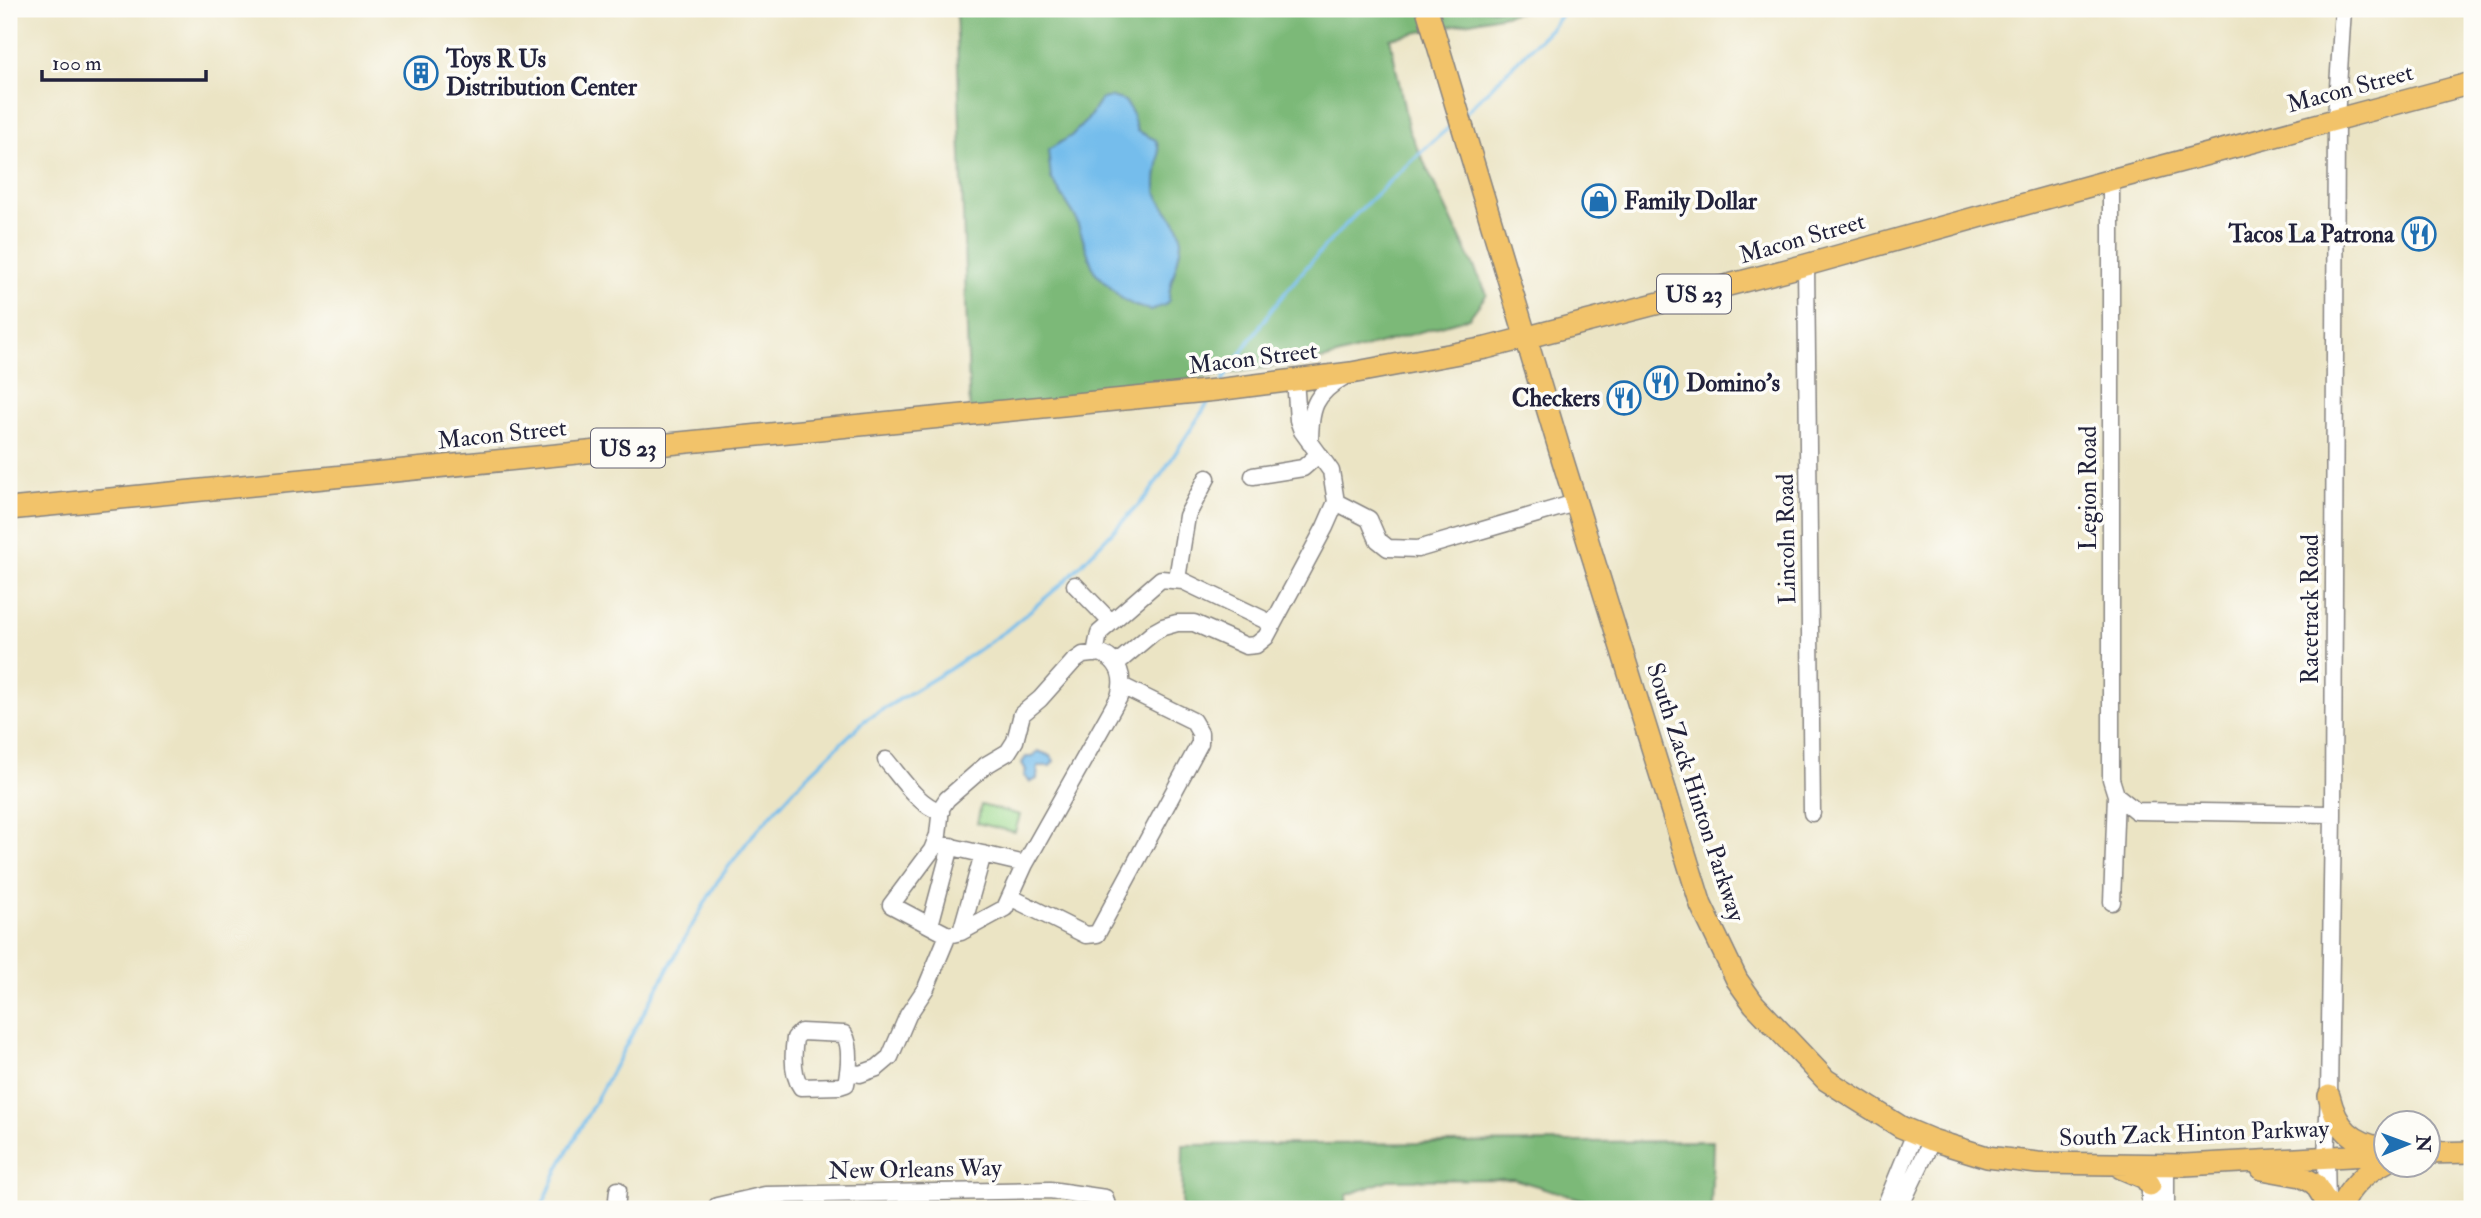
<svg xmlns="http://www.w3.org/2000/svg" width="2481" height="1218" viewBox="0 0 2481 1218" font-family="'IM FELL Double Pica',serif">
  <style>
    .green { fill: #9bd98d; stroke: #5e7e64; stroke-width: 2 }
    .forest { fill: #7cb978; stroke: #4f6e5a; stroke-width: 2 }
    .water { fill: #74bdec; stroke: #4b7094; stroke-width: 2 }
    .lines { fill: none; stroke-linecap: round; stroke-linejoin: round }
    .stream { stroke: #74bdec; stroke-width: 3.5 }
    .minor-casing { stroke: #868380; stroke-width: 19 }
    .major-casing { stroke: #868380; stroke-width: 24 }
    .minor { stroke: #fff; stroke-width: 16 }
    .major { stroke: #f2c36a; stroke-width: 21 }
    .labels { text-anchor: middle; stroke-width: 7; stroke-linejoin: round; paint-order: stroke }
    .shield { fill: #fdfcf7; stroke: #646373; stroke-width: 2 }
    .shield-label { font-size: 23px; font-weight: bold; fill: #22223b }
    .poi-label { font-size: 24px; font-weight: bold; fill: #22223b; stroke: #fdfcf7; text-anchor: start }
    .street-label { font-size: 24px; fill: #22223b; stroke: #fdfcf7 }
  </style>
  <rect width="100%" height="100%" fill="#fdfcf7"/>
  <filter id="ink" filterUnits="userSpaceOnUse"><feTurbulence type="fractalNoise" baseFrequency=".0143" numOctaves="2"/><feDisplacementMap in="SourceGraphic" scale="14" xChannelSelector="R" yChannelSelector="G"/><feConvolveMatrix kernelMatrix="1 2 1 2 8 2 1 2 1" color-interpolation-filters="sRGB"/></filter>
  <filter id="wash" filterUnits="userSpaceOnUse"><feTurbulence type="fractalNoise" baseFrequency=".00686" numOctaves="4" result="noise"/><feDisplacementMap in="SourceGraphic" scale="28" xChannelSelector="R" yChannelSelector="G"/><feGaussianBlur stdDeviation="1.57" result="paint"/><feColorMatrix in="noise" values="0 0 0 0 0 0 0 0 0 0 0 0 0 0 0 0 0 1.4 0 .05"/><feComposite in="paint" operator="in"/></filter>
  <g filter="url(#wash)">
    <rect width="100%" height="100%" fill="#ebe4c4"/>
    <path class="green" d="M981 805 1020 815 1015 832 977 823Z"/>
    <path class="forest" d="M956 9H1535L1390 38 1409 131 1487 294 1469 318 1326 359 1139 387 970 419Z
      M1713 1141 1711 1209H1599L1591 1202 1514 1179 1388 1180 1347 1195 1345 1209H1182L1183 1145Z"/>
    <path class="water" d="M1112 97 1125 101 1132 113 1137 131 1156 140C1164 159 1152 176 1157 194 1162 210 1179 219 1181 236 1183 255 1167 286 1169 300L1165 305 1150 310 1135 306 1121 298 1094 271 1075 216 1051 178 1048 150 1071 136 1088 119 1101 99Z
      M1038 751 1051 756 1054 761 1050 766H1038L1037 779 1030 782 1024 776 1026 770 1022 763 1026 757H1032Z"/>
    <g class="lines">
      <path class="stream" d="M1465 113 1553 26 1565 9
        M1222 382C1242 352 1261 322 1284 294 1334 232 1394 175 1454 123
        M541 1209 559 1167 685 938 717 882 751 837 799 784 865 720 950 669 1007 630 1063 583 1148 495 1210 400"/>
    </g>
  </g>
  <g filter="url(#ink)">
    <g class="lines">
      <defs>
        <path id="minor" d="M2111 180V779L2116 795 2112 902
          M1806 265 1812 813
          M1310 443C1310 408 1314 394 1345 376
          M1253 476 1303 468 1319 454
          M1336 502 1369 519 1378 540 1388 548 1418 549 1575 503
          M1177 579 1187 516 1207 478
          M1075 585 1111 622
          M1100 653C1120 661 1125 677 1119 697L1025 864 1005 908 961 932 948 935 891 905 932 850 938 835 941 808 947 799 986 765 1008 752 1015 741 1022 714 1040 699 1073 662 1083 655Z
          M1095 654 1099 633 1161 579 1183 581 1273 624
          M1116 664 1154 632 1163 627 1177 623H1194L1246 646 1256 645 1266 637 1325 527 1336 502 1331 471 1302 431 1298 420 1295 379
          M886 760C902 779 917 804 941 812
          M2116 795 2136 811 2333 814
          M935 843 1025 864
          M1010 897 1086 935 1097 934 1200 743V733L1193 721 1122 686
          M930 925 951 846
          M961 932 983 854
          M801 1032 844 1034C852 1047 849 1069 846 1084L840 1086 801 1087C792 1075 793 1053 795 1038Z
          M849 1072 860 1074 877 1068 890 1057 908 1015 926 988 948 935
          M2150 1173V1209
          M2327 1203 2326 1156 2329 1096 2333 814 2336 118 2343 9
          M616 1209 618 1190
          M716 1209 717 1206 765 1195 1050 1190 1105 1198 1108 1209
          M1884 1209 1915 1133
          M1899 1209 1932 1140
          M2166 1209V1164"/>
        <path id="major" d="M1427 9 1563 461 1701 905 1737 980 1754 1004 1826 1080 1901 1127 1932 1140 1987 1157 2038 1163 2185 1165 2386 1154
          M9 509 1216 390 1351 373 1486 348 1806 265 2111 180 2472 83
          M2329 1096C2337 1129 2352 1142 2384 1149
          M2428 1153 2472 1152
          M2121 1168 2145 1178 2150 1185
          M2262 1169 2301 1176 2315 1184 2327 1203
          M2339 1209C2350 1187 2364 1173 2386 1162"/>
      </defs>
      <use href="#minor" class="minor-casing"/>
      <use href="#major" class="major-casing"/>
      <use href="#minor" class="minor"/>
      <use href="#major" class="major"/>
    </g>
  </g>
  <defs>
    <symbol id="building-ring" viewBox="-11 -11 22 22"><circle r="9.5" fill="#fdfcf7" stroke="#1f6fb2" stroke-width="1.5"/><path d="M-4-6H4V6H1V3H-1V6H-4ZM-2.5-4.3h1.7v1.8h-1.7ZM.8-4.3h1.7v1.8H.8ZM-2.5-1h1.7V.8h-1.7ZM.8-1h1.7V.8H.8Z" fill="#1f6fb2"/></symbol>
    <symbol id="shop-ring" viewBox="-11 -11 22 22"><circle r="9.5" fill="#fdfcf7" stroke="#1f6fb2" stroke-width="1.5"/><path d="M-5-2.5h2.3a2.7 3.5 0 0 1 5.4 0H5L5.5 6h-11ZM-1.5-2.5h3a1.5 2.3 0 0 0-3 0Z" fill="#1f6fb2"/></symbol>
    <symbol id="restaurant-ring" viewBox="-11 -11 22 22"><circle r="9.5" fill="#fdfcf7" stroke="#1f6fb2" stroke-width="1.5"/><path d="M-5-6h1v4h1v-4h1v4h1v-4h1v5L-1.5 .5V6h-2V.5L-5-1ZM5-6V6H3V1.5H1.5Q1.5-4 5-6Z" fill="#1f6fb2"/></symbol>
  </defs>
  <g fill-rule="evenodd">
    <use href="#building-ring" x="402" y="54" width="38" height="38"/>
    <use href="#shop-ring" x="1580" y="182" width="38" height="38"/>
    <use href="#restaurant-ring" x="2400" y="215" width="38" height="38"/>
    <use href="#restaurant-ring" x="1642" y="364" width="38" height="38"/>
    <use href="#restaurant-ring" x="1605" y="379" width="38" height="38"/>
  </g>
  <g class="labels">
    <g class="shield">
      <rect x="1657" y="274.5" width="74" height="39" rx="5"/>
      <rect x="591" y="428.5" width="74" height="39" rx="5"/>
    </g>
    <g class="shield-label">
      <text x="1694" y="302">US 23</text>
      <text x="628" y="456">US 23</text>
    </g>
    <g class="poi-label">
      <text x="446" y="67">Toys R Us<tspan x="446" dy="28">Distribution Center</tspan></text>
      <text x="1624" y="209">Family Dollar</text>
      <text x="2394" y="242" text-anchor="end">Tacos La Patrona</text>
      <text x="1686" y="391">Domino's</text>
      <text x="1600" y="406" text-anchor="end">Checkers</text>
    </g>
    <g class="street-label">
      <text transform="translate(2350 88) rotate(-15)" y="8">Macon Street</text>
      <text transform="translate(1802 238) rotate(-16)" y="8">Macon Street</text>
      <text transform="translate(1253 358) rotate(-7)" y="8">Macon Street</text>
      <text transform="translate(502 434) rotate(-6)" y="8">Macon Street</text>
      <text transform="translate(2088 488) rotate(-90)" y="8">Legion Road</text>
      <text transform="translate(1786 539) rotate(-91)" y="8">Lincoln Road</text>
      <text transform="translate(2310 609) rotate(-90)" y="8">Racetrack Road</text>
      <text transform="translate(1696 792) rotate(72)" y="8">South Zack Hinton Parkway</text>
      <text transform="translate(2194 1133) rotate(-2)" y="8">South Zack Hinton Parkway</text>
      <text transform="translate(915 1169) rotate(-1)" y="8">New Orleans Way</text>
    </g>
  </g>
  <rect width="2481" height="1218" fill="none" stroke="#fdfcf7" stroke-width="35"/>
  <g transform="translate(2407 1144) rotate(89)"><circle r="33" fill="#fdfcf7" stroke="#a5a5ac" stroke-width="2"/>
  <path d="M0-5L12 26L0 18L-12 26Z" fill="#1f6fb2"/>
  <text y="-10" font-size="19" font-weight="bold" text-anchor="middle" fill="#22223b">N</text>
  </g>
  <path d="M42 70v10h164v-10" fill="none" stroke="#22223b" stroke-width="3.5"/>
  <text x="52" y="70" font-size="21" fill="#22223b" stroke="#fdfcf7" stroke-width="5" paint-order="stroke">100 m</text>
</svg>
